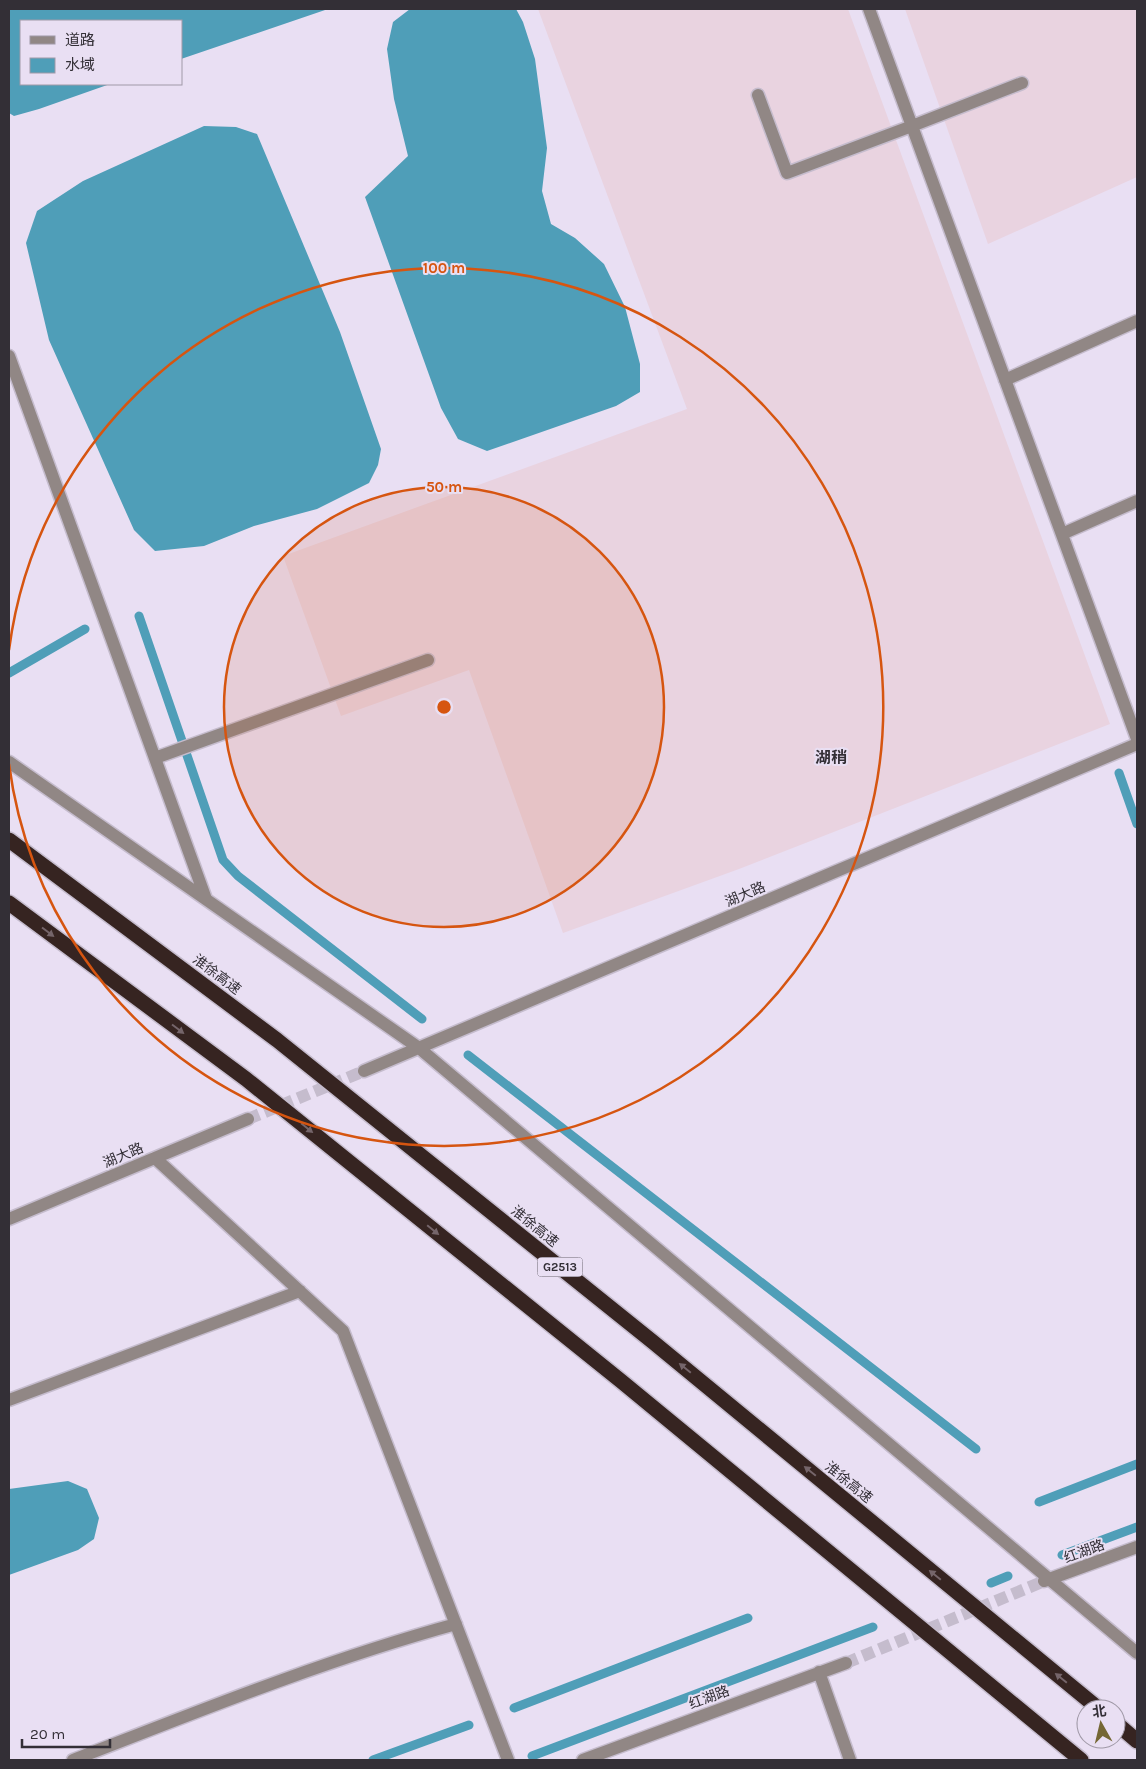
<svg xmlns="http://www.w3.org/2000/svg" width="1146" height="1769" viewBox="0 0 1146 1769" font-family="Karla,'Noto Sans SC',sans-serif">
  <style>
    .industrial { fill: #e9d3e0 }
    .water { fill: #4f9eb8 }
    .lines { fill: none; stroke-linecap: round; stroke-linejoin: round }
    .stream { stroke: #4f9eb8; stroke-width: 9 }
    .minor-tunnel { stroke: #c5bccd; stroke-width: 12; stroke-dasharray: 12 6; stroke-linecap: butt }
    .minor-casing { stroke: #c5bccd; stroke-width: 15 }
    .highway-casing { stroke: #c5bccd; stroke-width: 18 }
    .minor { stroke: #918785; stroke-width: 12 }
    .highway { stroke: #362421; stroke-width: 15 }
    .oneway { fill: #75656a }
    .ring { fill: none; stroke: #d65510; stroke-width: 2.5 }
    .labels { text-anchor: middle; stroke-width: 4; stroke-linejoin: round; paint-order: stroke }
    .shield { fill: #e9dff3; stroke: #6a646f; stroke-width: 1 }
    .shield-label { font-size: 12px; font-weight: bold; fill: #332f36 }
    .street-label { font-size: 14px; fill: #332f36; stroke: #e9dff3 }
    .quarter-label { font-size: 16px; font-weight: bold; fill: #332f36; stroke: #e9dff3 }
    .centre { fill: #d65510; stroke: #e9dff3; stroke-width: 2.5 }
    .ring-label { font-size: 15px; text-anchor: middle; font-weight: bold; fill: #d65510; stroke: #e9dff3; stroke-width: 4; stroke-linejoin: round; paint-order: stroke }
  </style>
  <rect width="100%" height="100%" fill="#e9dff3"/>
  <path class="industrial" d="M538 9H848L1110 724 739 869 563 933 469 670 341 716 283 556 687 409Z
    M905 9H1137V177L988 244Z"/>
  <path class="water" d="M9 9H328L181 59V21H21V84H110L39 109 14 116 9 113Z
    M410 9H516L523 22 535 59 547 148 542 191 551 224 575 238 604 264 625 307 640 364V392L616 406 487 451 458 439 441 408 365 197 408 156 394 99 387 49 393 22Z
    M204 126 236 127 257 134 340 332 381 449 378 465 369 483 317 509 254 526 204 546 155 551 134 530 49 340 26 243 37 211 83 181Z
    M68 1481 87 1489 99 1518 94 1539 78 1550 9 1575V1489Z"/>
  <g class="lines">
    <path class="stream" d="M139 616 223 860 238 876 422 1019
      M9 673 85 629
      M1119 773 1137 824
      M468 1055 976 1449
      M1039 1502 1137 1464
      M1062 1555 1137 1527
      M991 1583 1008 1576
      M514 1708 748 1618
      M532 1756 873 1627
      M373 1760 469 1725"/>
    <path class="minor-tunnel" d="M248 1119 364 1071
      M846 1663 1042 1582"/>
    <defs>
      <path id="minor" d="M869 9 1137 739
        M758 95 787 173 912 126 1022 83
        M9 356 206 899
        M1005 380 1137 321
        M1062 534 1137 501
        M155 758 428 660
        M9 762 419 1048 1137 1653
        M364 1071 1137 744
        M155 1158 343 1331 508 1760
        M9 1219 248 1119
        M9 1400 300 1291
        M1044 1581 1137 1547
        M819 1672 850 1760
        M73 1760C199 1711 325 1660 456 1624
        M583 1760 846 1663"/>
      <path id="highway" d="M9 840 277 1040 653 1342 1099 1709
        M9 903 246 1079 621 1381 1081 1760
        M1116 1723 1137 1741"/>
    </defs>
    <use href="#minor" class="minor-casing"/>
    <use href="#highway" class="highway-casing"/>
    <use href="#minor" class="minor"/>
    <use href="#highway" class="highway"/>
  </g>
  <defs><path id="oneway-solid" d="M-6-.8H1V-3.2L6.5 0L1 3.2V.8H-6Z" transform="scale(1.25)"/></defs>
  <g class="oneway">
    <use href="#oneway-solid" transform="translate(48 932) rotate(37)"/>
    <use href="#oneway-solid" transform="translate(178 1029) rotate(37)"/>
    <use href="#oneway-solid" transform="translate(307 1128) rotate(39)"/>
    <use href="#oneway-solid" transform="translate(433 1230) rotate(39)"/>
    <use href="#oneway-solid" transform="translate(685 1368) rotate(-141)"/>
    <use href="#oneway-solid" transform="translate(810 1471) rotate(-141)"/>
    <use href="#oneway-solid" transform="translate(935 1575) rotate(-141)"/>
    <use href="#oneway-solid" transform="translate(1061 1678) rotate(-141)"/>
  </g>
  <circle cx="444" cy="707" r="220" fill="#d65510" fill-opacity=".12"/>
  <g class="ring">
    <circle cx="444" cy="707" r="220"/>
    <path d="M9 650A439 439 0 1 1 9 764"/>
  </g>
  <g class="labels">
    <rect class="shield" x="537.5" y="1257.5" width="45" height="19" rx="4"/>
    <g class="shield-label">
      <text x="560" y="1271">G2513</text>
    </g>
    <g class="street-label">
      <text transform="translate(745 894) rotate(-23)" y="5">湖大路</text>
      <text transform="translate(217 974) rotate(37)" y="5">淮徐高速</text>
      <text transform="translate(123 1155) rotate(-23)" y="5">湖大路</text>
      <text transform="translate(535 1226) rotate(39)" y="5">淮徐高速</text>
      <text transform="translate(849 1482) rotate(39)" y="5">淮徐高速</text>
      <text transform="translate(1084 1551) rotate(-20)" y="5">红湖路</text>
      <text transform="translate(709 1697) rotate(-20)" y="5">红湖路</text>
    </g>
    <g class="quarter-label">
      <text x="831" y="763">湖稍</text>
    </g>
  </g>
  <circle cx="444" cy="707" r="8" class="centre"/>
  <g class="ring-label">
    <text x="444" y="273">100 m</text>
    <text x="444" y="492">50 m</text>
  </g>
  <rect width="1146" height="1769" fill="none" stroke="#332f36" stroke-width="20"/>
  <rect x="20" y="20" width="162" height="65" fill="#e9dff3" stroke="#a099a7"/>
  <rect x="30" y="36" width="25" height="8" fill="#918785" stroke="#a099a7"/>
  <text x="65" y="45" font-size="15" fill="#332f36">道路</text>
  <rect x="30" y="58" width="25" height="15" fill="#4f9eb8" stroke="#a099a7"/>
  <text x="65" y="70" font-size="15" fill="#332f36">水域</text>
  <g transform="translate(1101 1724) rotate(352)"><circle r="24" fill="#e9dff3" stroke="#a099a7"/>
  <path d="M0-4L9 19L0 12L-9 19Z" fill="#756734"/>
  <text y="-8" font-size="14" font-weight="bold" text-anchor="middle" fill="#332f36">北</text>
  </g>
  <path d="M22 1739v8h88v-8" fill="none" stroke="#332f36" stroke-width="2.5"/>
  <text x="30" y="1739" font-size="15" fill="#332f36" stroke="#e9dff3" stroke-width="4" paint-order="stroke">20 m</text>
</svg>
